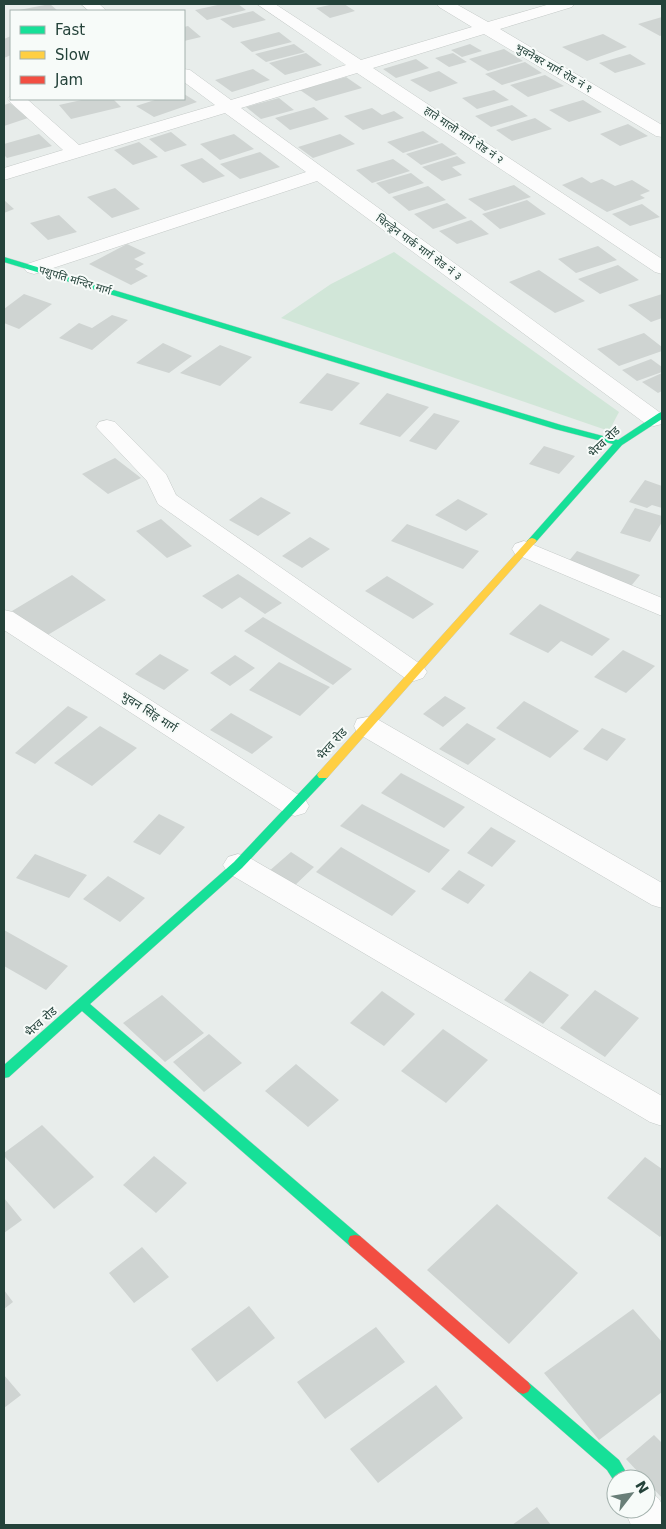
<svg xmlns="http://www.w3.org/2000/svg" width="666" height="1529" viewBox="0 0 666 1529" font-family="'DejaVu Sans','Noto Sans Devanagari',sans-serif">
  <style>
    .green { fill: #d1e6d8 }
    .building { fill: #cfd4d2 }
    .lines { fill: none; stroke-linecap: round; stroke-linejoin: round }
    .street-casing { stroke: #c5cac8; stroke-width: 1 }
    .fast-casing { stroke: #c3cbc8; stroke-width: 1 }
    .slow-casing { stroke: #c3cbc8; stroke-width: 1 }
    .jam-casing { stroke: #c3cbc8; stroke-width: 1 }
    .street { fill: #fcfcfc; fill-rule: evenodd }
    .fast { fill: #16e098; fill-rule: evenodd }
    .slow { fill: #ffcf43; fill-rule: evenodd }
    .jam { fill: #f24e42; fill-rule: evenodd }
    .labels { text-anchor: middle; stroke-width: 4; stroke-linejoin: round; paint-order: stroke }
    .far-street-label { font-size: 11px; fill: #24423a; stroke: #f7fbf9 }
    .street-label { font-size: 12px; fill: #24423a; stroke: #f7fbf9 }
  </style>
  <rect width="100%" height="100%" fill="#e8edeb"/>
  <path class="green" d="M394 252 619 412 609 431 281 318 331 284Z"/>
  <path class="building" d="M50 4 58 11H19V10Z
    M222 4H238L246 10 207 20 195 10Z
    M334 4H344L355 11 330 18 316 8Z
    M253 11 266 20 233 28 220 19Z
    M662 17V35L660 36 638 24Z
    M188 26 201 37 184 41V27Z
    M279 32 292 42 252 52 240 42Z
    M603 34 627 47 587 61 562 47Z
    M11 36V55L4 58V39Z
    M294 44 305 52 266 62 255 54Z
    M470 44 482 51 462 57 451 50Z
    M504 49 523 61 488 71 469 59Z
    M306 53 322 65 285 75 269 63Z
    M453 53 467 62 449 67 435 58Z
    M630 54 646 64 615 73 599 63Z
    M416 59 429 68 396 78 383 69Z
    M525 62 542 73 502 85 485 74Z
    M253 69 270 80 232 92 215 80Z
    M439 71 458 83 430 92 410 80Z
    M545 75 564 86 528 97 510 85Z
    M346 77 362 88 316 101 300 90Z
    M494 90 509 100 477 109 462 98Z
    M184 94 197 102 154 117 136 106 158 99H184Z
    M279 98 294 110 261 119 246 107Z
    M86 99H113L121 107 71 119 59 105Z
    M583 100 602 112 569 122 549 110Z
    M10 103 28 118 4 126V105Z
    M512 105 528 116 491 127 475 116Z
    M314 107 329 119 290 130 275 118Z
    M372 108 382 115 394 111 404 118 363 130 344 116Z
    M535 118 552 129 512 141 496 130Z
    M628 124 648 136 620 146 600 134Z
    M423 131 439 142 403 153 387 142Z
    M171 132 187 145 165 152 149 139Z
    M39 134 52 146 7 158 4 155V144Z
    M234 134 254 149 220 160 200 144Z
    M340 134 355 144 313 158 298 147Z
    M139 142 158 157 133 165 114 150Z
    M442 143 457 154 421 165 406 154Z
    M260 152 280 167 240 179 220 164Z
    M457 156 466 163 452 167 462 175 442 181 422 167Z
    M202 158 225 176 203 183 180 165Z
    M393 159 410 171 372 183 356 170Z
    M411 173 424 183 389 194 376 183Z
    M582 177 591 183 602 179 615 186 632 180 650 191 640 195 645 198 607 212 562 185Z
    M514 185 531 197 485 211 468 199Z
    M428 186 446 200 409 211 392 197Z
    M115 188 140 209 112 218 87 197Z
    M4 200 14 209 4 213Z
    M527 200 546 214 500 229 482 214Z
    M447 203 467 218 433 229 414 214Z
    M642 204 660 217 630 226 612 214Z
    M59 215 77 232 48 240 30 223Z
    M471 220 489 234 457 244 439 231Z
    M127 244 146 253 134 259 144 264 135 269 148 276 131 285 89 264Z
    M598 246 617 260 576 273 558 259Z
    M618 265 639 280 600 294 578 279Z
    M539 270 585 301 555 313 509 282Z
    M24 294 52 304 19 329 4 323V309Z
    M662 294V318L651 322 628 305Z
    M112 315 128 320 92 350 59 338 79 323 92 328Z
    M644 333 662 347V351L619 366 597 349Z
    M163 343 192 356 169 373 136 363Z
    M220 345 252 357 220 386 180 373Z
    M651 359 662 367V372L637 381 622 370Z
    M327 373 360 383 332 411 299 403Z
    M662 373V391L658 393 642 382Z
    M387 393 429 407 400 437 359 424Z
    M434 413 460 421 436 450 409 441Z
    M544 446 575 456 559 474 529 464Z
    M115 458 141 478 108 494 82 474Z
    M645 480 662 486V508L652 505 647 508 629 502Z
    M261 497 291 513 258 536 229 520Z
    M458 499 488 514 466 531 435 515Z
    M635 508 662 516V522L650 542 620 533Z
    M161 519 192 546 167 558 136 531Z
    M407 524 479 551 463 569 391 541Z
    M310 537 330 549 302 568 282 556Z
    M577 551 640 575 631 586 568 562Z
    M238 574 282 603 265 614 240 597 222 609 202 596Z
    M72 575 106 600 46 636 12 611Z
    M387 576 434 604 413 619 365 591Z
    M540 604 610 639 592 656 561 641 548 653 509 634Z
    M263 617 352 669 333 685 244 631Z
    M623 650 655 666 626 693 594 677Z
    M160 654 189 670 164 690 135 674Z
    M235 655 255 668 230 686 210 673Z
    M279 662 330 687 300 716 249 690Z
    M445 696 466 708 443 727 423 714Z
    M524 701 579 731 550 758 496 728Z
    M68 706 88 717 35 764 15 753Z
    M231 713 273 737 252 754 210 730Z
    M467 723 496 739 468 765 439 749Z
    M100 726 137 748 92 786 54 763Z
    M602 728 626 739 607 761 583 749Z
    M401 773 465 807 444 828 381 793Z
    M362 804 450 850 429 873 340 826Z
    M159 814 185 827 160 855 133 842Z
    M491 827 516 841 492 867 467 853Z
    M341 847 416 891 392 916 316 872Z
    M291 852 314 867 292 888 268 872Z
    M35 854 87 875 69 898 16 878Z
    M459 870 485 885 468 904 441 889Z
    M108 876 145 898 120 922 83 899Z
    M4 930 68 966 46 990 4 966Z
    M530 971 569 995 543 1024 504 1000Z
    M595 990 639 1018 605 1057 560 1028Z
    M382 991 415 1014 384 1046 350 1023Z
    M162 995 204 1033 165 1062 123 1023Z
    M443 1029 488 1060 446 1103 401 1071Z
    M209 1034 242 1063 204 1092 173 1062Z
    M296 1064 339 1100 308 1127 265 1091Z
    M42 1125 94 1177 54 1209 4 1156V1153Z
    M154 1156 187 1183 156 1213 123 1185Z
    M645 1157 662 1169V1234L660 1237 607 1198Z
    M4 1198 22 1220 4 1233Z
    M497 1204 578 1273 509 1344 427 1270Z
    M142 1247 169 1277 134 1303 109 1273Z
    M4 1290 13 1302 4 1309Z
    M249 1306 275 1338 217 1382 191 1349Z
    M633 1309 662 1342V1392L599 1440 544 1373Z
    M376 1327 405 1362 325 1419 297 1382Z
    M4 1375 21 1395 4 1408Z
    M436 1385 463 1418 378 1483 350 1449Z
    M654 1435 662 1443V1498L626 1459Z
    M537 1507 551 1525H512Z"/>
  <g class="lines">
    <defs>
      <path id="street" d="M81 4H99L107 11H89Z
        M257 4H275L361 60 472 27 439 7 437 4H456L488 22 550 4H574L572 7 500 29 662 125V137L656 136 484 34 373 68 662 259V274L655 272 357 73 241 108 662 414V424L654 426 646 424 317 181 41 272 34 274 27 272 24 268 27 264 306 172 225 113 4 180V168L63 150 11 103 8 99 11 95V99H27L79 145 215 105 184 82V69L190 70 231 100 346 65Z
        M107 420 115 422 166 474 176 495 423 666 427 672 423 678 414 681 405 678 158 504 147 481 96 427 99 422Z
        M524 541 662 598V616L515 554 512 549 515 544Z
        M4 610 13 612 305 799 309 806 305 813 295 816 285 813 4 630Z
        M367 717 377 719 662 883V908L652 905 357 733 354 726 357 719Z
        M238 854 248 857 662 1096V1126L650 1122 228 873 223 865 228 857Z
        M646 1491C666 1499 662 1506 662 1525H631L624 1509H646Z"/>
      <path id="fast" d="M4 257 561 425 618 440 659 413 662 412V419L622 445 535 543H529L527 541 529 539 613 444 555 429 4 262Z
        M323 771 327 772 329 775 327 778 242 868 90 1004 360 1236 362 1241 360 1246 355 1247 350 1246 82 1011 9 1077 4 1078V1065L234 862 319 772Z
        M523 1380 528 1382 619 1460 630 1479H616V1484L607 1470 518 1392 515 1387 518 1382Z"/>
      <path id="slow" d="M532 538 535 539 537 541 535 543 327 778H319L317 775 319 772 529 539Z"/>
      <path id="jam" d="M355 1235 360 1236 528 1382 531 1387 528 1392 523 1394 518 1392 350 1246 348 1241 350 1236Z"/>
    </defs>
    <use href="#street" class="street-casing"/>
    <use href="#fast" class="fast-casing"/>
    <use href="#slow" class="slow-casing"/>
    <use href="#jam" class="jam-casing"/>
    <use href="#street" class="street"/>
    <use href="#fast" class="fast"/>
    <use href="#slow" class="slow"/>
    <use href="#jam" class="jam"/>
  </g>
  <g class="labels">
    <g class="far-street-label">
      <text transform="translate(554 68) rotate(30)" y="4">भुवनेश्वर मार्ग रोड नं १</text>
      <text transform="translate(464 135) rotate(34)" y="4">हाते मालो मार्ग रोड नं २</text>
      <text transform="translate(419 247) rotate(36)" y="4">चिल्ड्रेन पार्क मार्ग रोड नं ३</text>
      <text transform="translate(75 280) rotate(17)" y="4">पशुपति मन्दिर मार्ग</text>
    </g>
    <g class="street-label">
      <text transform="translate(604 442) rotate(-44)" y="4">भैरव रोड</text>
      <text transform="translate(149 712) rotate(33)" y="4">भुवन सिंह मार्ग</text>
      <text transform="translate(332 744) rotate(-48)" y="4">भैरव रोड</text>
      <text transform="translate(41 1022) rotate(-42)" y="4">भैरव रोड</text>
    </g>
  </g>
  <rect width="666" height="1529" fill="none" stroke="#24423a" stroke-width="10"/>
  <rect x="10" y="10" width="175" height="90" fill="#f7fbf9" stroke="#a3b1ad"/>
  <rect x="20" y="26" width="25" height="8" fill="#16e098" stroke="#a3b1ad"/>
  <text x="55" y="35" font-size="15" fill="#24423a">Fast</text>
  <rect x="20" y="51" width="25" height="8" fill="#ffcf43" stroke="#a3b1ad"/>
  <text x="55" y="60" font-size="15" fill="#24423a">Slow</text>
  <rect x="20" y="76" width="25" height="8" fill="#f24e42" stroke="#a3b1ad"/>
  <text x="55" y="85" font-size="15" fill="#24423a">Jam</text>
  <g transform="translate(631 1494) rotate(59)"><circle r="24" fill="#f7fbf9" stroke="#a3b1ad"/>
  <path d="M0-4L9 19L0 12L-9 19Z" fill="#697e78"/>
  <text y="-8" font-size="14" font-weight="bold" text-anchor="middle" fill="#24423a">N</text>
  </g>
</svg>
